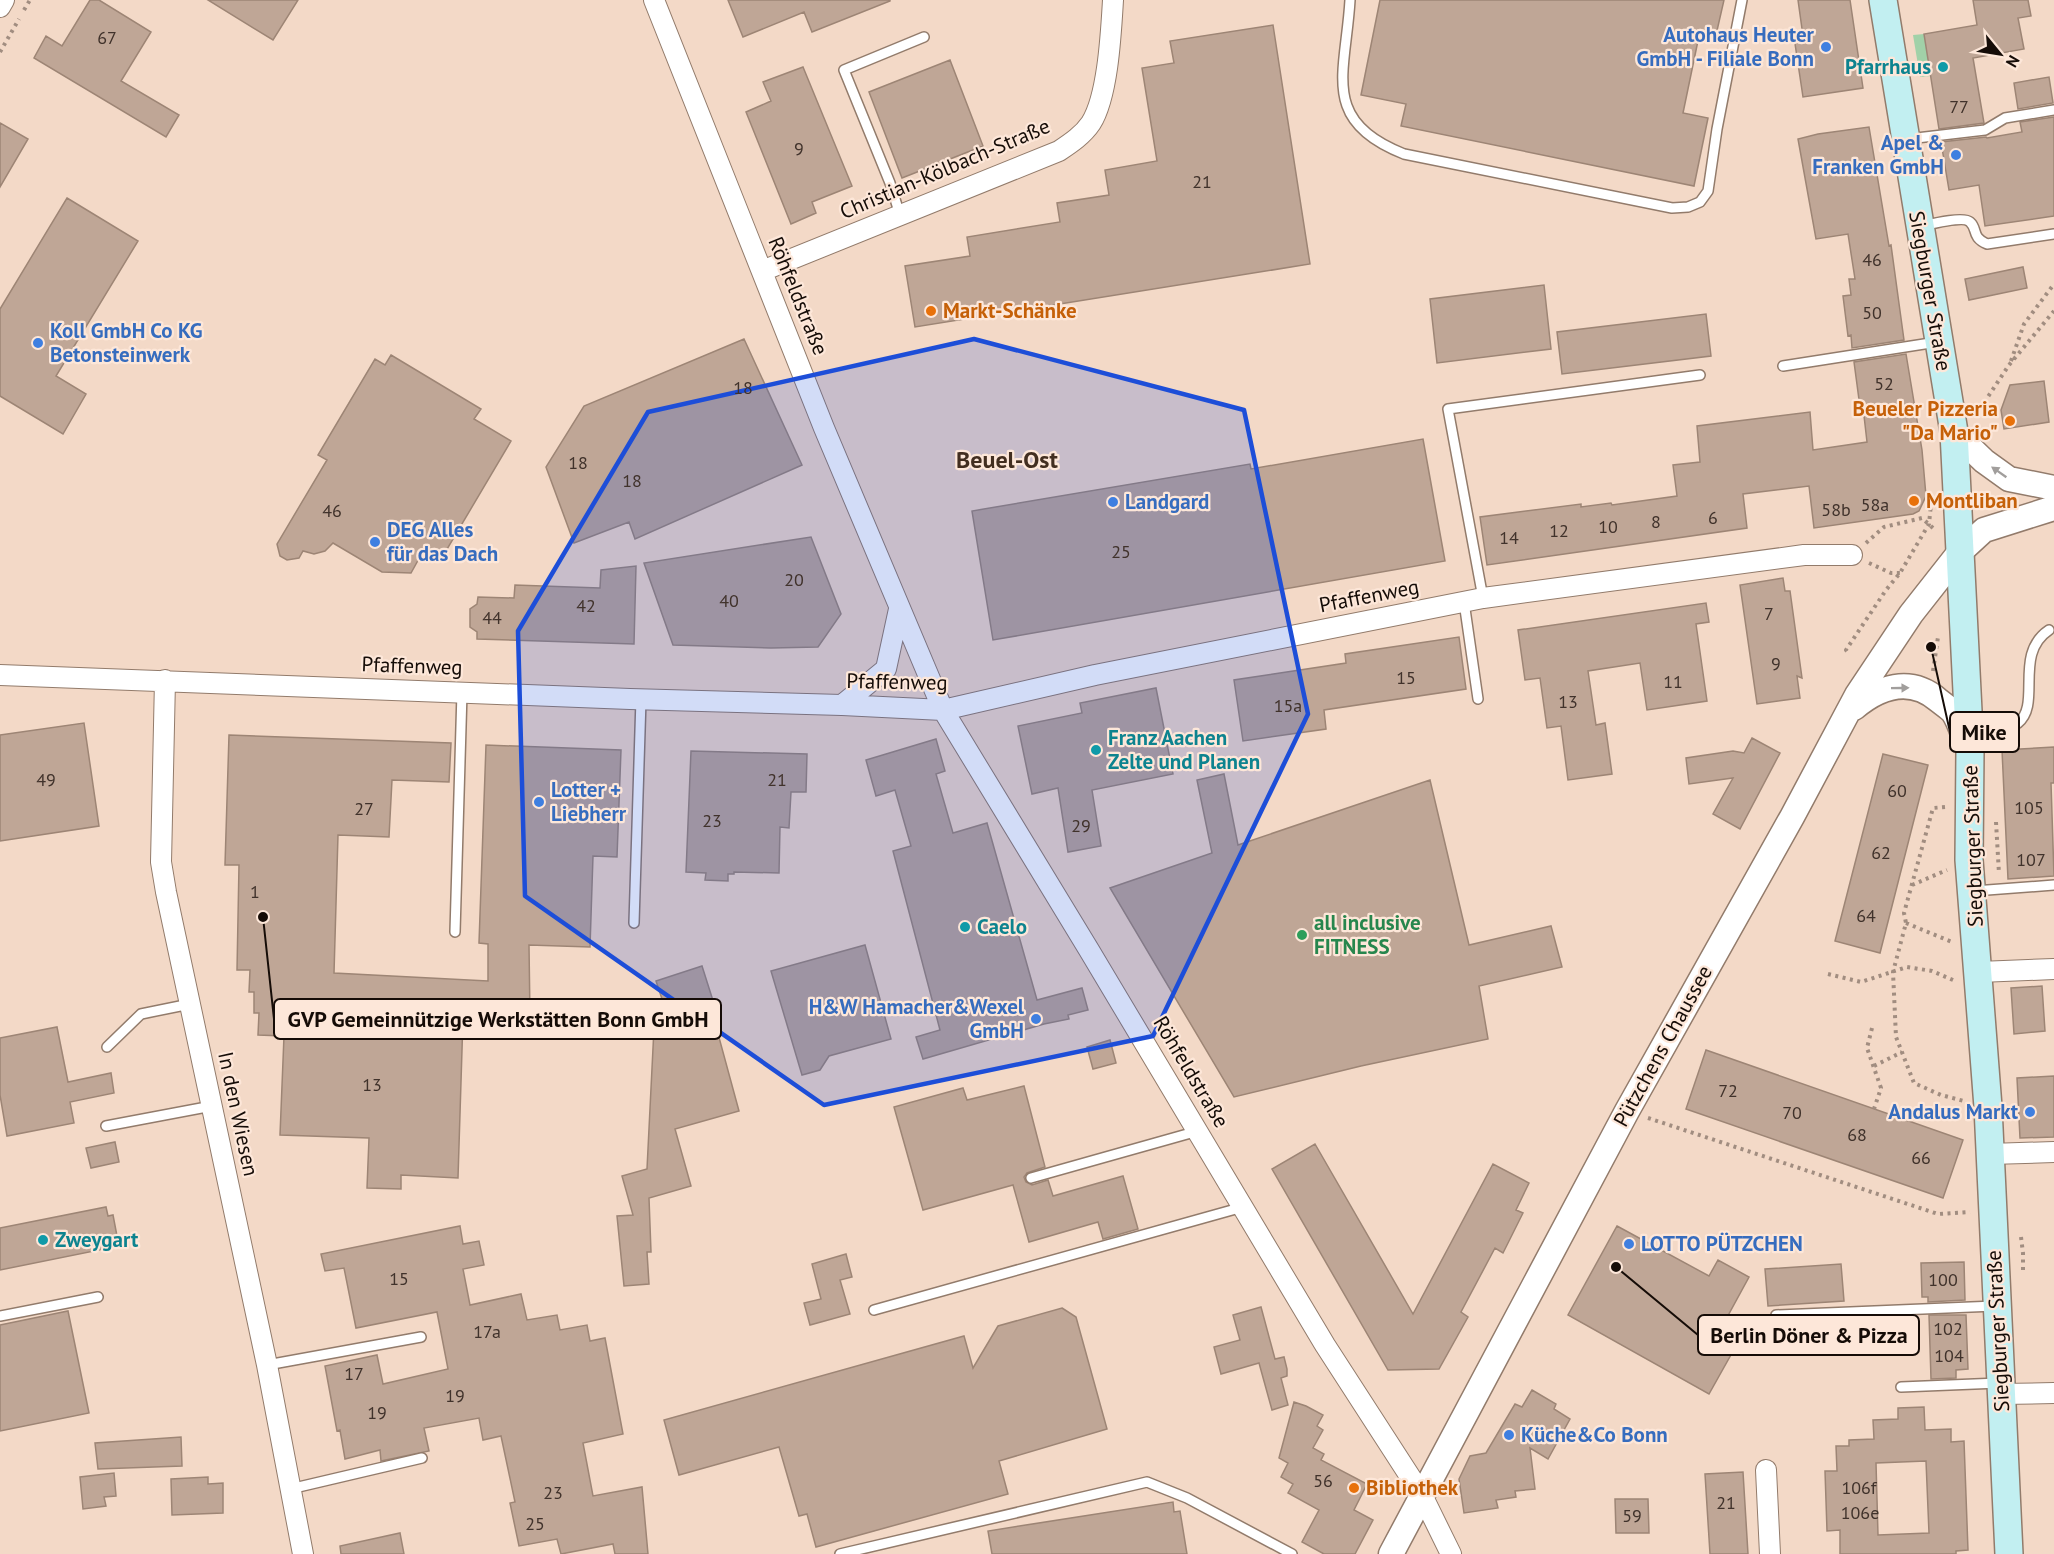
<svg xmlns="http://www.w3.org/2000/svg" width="2054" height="1554" viewBox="0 0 2054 1554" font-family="'PT Sans',sans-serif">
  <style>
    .green { fill: #a1d1a8 }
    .building { fill: #bfa696; stroke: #9d8575; stroke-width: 1.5; fill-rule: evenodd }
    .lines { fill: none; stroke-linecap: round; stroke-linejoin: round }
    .service-casing { stroke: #927b6b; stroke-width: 12 }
    .minor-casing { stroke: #927b6b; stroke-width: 22 }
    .tertiary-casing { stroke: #927b6b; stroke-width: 27 }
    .secondary-casing { stroke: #927b6b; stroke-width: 30 }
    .path { stroke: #a18d80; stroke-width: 4; stroke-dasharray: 3 4.5; stroke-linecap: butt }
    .service { stroke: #fff; stroke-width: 9 }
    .minor { stroke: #fff; stroke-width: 20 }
    .tertiary { stroke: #fff; stroke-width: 24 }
    .secondary { stroke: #c2eff1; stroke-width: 27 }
    .oneway { fill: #a19e9c }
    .marked { fill: #1d4ed8; fill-opacity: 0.2; stroke: #1d4ed8; stroke-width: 4.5; stroke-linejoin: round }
    .shop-dot { fill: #3f7fe0; stroke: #fde7d9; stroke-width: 2 }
    .culture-dot { fill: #0f9aa8; stroke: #fde7d9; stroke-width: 2 }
    .food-dot { fill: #e8710a; stroke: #fde7d9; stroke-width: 2 }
    .leisure-dot { fill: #2e9e5b; stroke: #fde7d9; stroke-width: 2 }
    .labels { text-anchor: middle; stroke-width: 4.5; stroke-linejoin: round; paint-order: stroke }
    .number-label { font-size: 18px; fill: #40322b }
    .shop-label { font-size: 21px; font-weight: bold; fill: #366cbe; stroke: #fde7d9; text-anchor: start }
    .culture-label { font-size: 21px; font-weight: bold; fill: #0d838f; stroke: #fde7d9; text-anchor: start }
    .street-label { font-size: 21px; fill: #150c07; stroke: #fde7d9 }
    .food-label { font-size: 21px; font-weight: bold; fill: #c56008; stroke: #fde7d9; text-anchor: start }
    .leisure-label { font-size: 21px; font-weight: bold; fill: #27864d; stroke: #fde7d9; text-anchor: start }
    .quarter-label { font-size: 24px; font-weight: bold; fill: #422e20; stroke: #fde7d9 }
    .leader { fill: none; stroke: #150c07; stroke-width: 2 }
    .callout-dot { fill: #150c07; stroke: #fde7d9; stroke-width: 2 }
    .callout { fill: #fde7d9; stroke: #150c07; stroke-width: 2 }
    .callout-label { font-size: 22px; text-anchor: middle; font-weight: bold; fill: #150c07 }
  </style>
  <rect width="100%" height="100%" fill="#f3d9c7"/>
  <path class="green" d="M1924 34 1931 76 1920 77 1913 35Z"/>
  <path class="building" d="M90 0H99L151 32 121 81 179 115 166 137 34 58 46 36 62 46Z
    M208 0H298L273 40Z
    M728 0H890V1L812 32 804 12 743 37Z
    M1380 0H1724L1716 35 1700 31 1683 113 1708 118 1694 186 1401 126 1406 104 1361 95Z
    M1798 0H1850L1863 88 1803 97 1794 37 1803 36Z
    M1973 0H2028L2031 16 2018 18 2024 49 1973 58 1984 123 1939 129 1924 34 1977 25Z
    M1273 25 1310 264 915 327 905 266 970 256 967 237 1060 222 1057 203 1109 195 1105 170 1157 161 1142 68 1174 63 1170 41Z
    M950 60 983 146 902 178 869 92Z
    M803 67 852 186 812 202 816 213 791 224 746 112 771 101 763 82Z
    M2049 77 2053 103 2018 109 2014 83Z
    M2054 117V216L1985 226 1979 185 1949 190 1941 142 1986 137 1987 138 2022 132 2020 122Z
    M0 123 28 139 0 187Z
    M1869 127 1889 246 1891 245 1904 340 1852 348 1851 335 1848 336 1843 296 1851 295 1849 279H1855L1848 234 1816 239 1798 139 1818 134Z
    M67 198 138 241 56 376 86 394 63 434 0 396V309Z
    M2023 267 2027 288 1969 300 1965 279Z
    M1544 285 1551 349 1437 363 1430 299Z
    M1706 314 1711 356 1562 374 1557 332Z
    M744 339 802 465 635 539 629 522 574 543 546 467 584 406Z
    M1906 354 1922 450 1926 496 1919 511 1913 514 1814 528 1809 486 1743 494 1747 528 1487 565 1480 517 1581 504V507L1611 503 1612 505 1677 496 1673 465 1700 462 1697 426 1810 412 1813 450 1867 442 1863 407H1860L1854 362Z
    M391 355 481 409 474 419 511 441 443 556 426 546 411 573 382 572 333 543 325 551 314 554 303 551 299 558 287 560 280 556 277 544 327 460 318 455 375 359 385 365Z
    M2044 381 2049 422 2004 429 2001 410 2010 385Z
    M1423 439 1445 561 993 640 972 511 1250 464 1251 469Z
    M811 537 841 614 818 647 771 648 673 645 644 563Z
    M636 566 634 644 477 639V632L470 627V609L477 604 478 597 514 598 515 585 600 588 601 570Z
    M1783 578 1785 591H1790L1802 678 1797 676 1800 698 1757 704 1740 585Z
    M1706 603 1709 622 1696 624 1707 701 1647 710 1640 663 1588 671 1596 725 1605 723 1612 774 1568 780 1561 726 1547 728 1540 678 1525 680 1518 630Z
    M1459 637 1466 689 1324 710 1326 729 1243 741 1234 680 1346 663 1345 654Z
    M1156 688 1173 774 1092 790 1101 846 1068 852 1058 788 1032 794 1018 726 1082 713 1080 703Z
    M84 723 99 826 0 841V735Z
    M229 735 451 743 449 782 392 780 389 837 338 835 334 973 488 981V944L479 943 486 745 621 750 617 857 593 856 590 947 529 945 530 1017 463 1018 458 1178 401 1175V1189L367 1188 369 1138 280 1135 284 1036 258 1035 259 1013H254V992H249L250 970H237L239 865H225Z
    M1752 738 1780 753 1740 829 1713 814 1733 778 1689 784 1686 758 1733 751 1744 753Z
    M936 739 945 771 936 774 953 833 987 823 1037 1000 1082 988 1088 1010 1068 1015 1069 1019 1044 1024 923 1059 916 1037 940 1030 893 851 911 846 895 790 876 796 866 760Z
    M2054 747V783H2051L2054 876 2008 879 2002 750Z
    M691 751 807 754 806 792H791L789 828 780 827 779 873 734 872V874H728V881L705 880 706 873 686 872Z
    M1883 754 1928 765 1880 953 1835 941Z
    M1224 774 1238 845 1430 780 1469 945 1551 926 1562 967 1479 986 1488 1039 1361 1066 1234 1097 1110 888 1212 853 1197 780Z
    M865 945 891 1039 829 1056 820 1070 802 1075 771 971Z
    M702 966 715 1007 711 1008 739 1111 675 1129 691 1186 649 1198 651 1252H647L649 1284 624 1286 617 1216 633 1215 622 1176 647 1169 654 1028 670 1023 656 981Z
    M2042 986 2045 1031 2014 1034 2011 988Z
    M57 1027 68 1082 111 1073 114 1093 70 1102 74 1123 7 1136 0 1095V1038Z
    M1110 1040 1116 1063 1093 1069 1087 1047Z
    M1706 1050 1963 1140 1943 1198 1686 1109Z
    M2054 1076V1137L2020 1138 2017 1078Z
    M1024 1086 1045 1167 1027 1173 1024 1177 1026 1182 1032 1185 1048 1180 1053 1196 1123 1176 1138 1229 1103 1239 1098 1222 1029 1242 1013 1185 923 1210 894 1107 963 1088 967 1100Z
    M115 1142 119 1162 91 1168 86 1148Z
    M1315 1144 1413 1314 1493 1164 1529 1183 1516 1210 1523 1213 1503 1253 1495 1248 1461 1312 1468 1317 1439 1369 1388 1370 1272 1169Z
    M106 1207 108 1216 113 1215 117 1236 112 1237 114 1247 0 1270V1228Z
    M460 1226 463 1244 479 1241 484 1265 463 1269 470 1305 521 1294 527 1320 557 1315 560 1330 587 1325 590 1341 605 1338 623 1434 583 1443 593 1496 642 1487 648 1554H615L613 1544 561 1554 557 1539 519 1546 510 1503 515 1502 501 1436 483 1440 479 1418 424 1428 429 1451 381 1461 380 1450 345 1459 340 1430 337 1431 325 1366 377 1355 383 1384 448 1369 437 1312 356 1328 344 1268 325 1271 321 1254Z
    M1617 1226 1709 1276 1718 1260 1749 1277 1718 1334 1737 1344 1709 1394 1568 1315Z
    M846 1254 852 1277 840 1280 850 1314 810 1325 804 1303 821 1299 812 1264Z
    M1964 1262 1965 1300 1928 1302V1297H1922L1921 1263Z
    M1841 1264 1844 1301 1768 1306 1765 1269Z
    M1261 1307 1275 1359 1284 1357 1287 1369V1376L1281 1378 1288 1405 1272 1410 1259 1363 1221 1374 1214 1347 1240 1340 1233 1315Z
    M1062 1308 1076 1317 1107 1429 999 1461 1008 1494 816 1547 807 1514 799 1516 779 1447 679 1475 664 1420 964 1336 973 1368 998 1326Z
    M68 1311 89 1413 0 1431V1325Z
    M1929 1315H1966L1968 1369 1956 1370V1378L1931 1379Z
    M1532 1390 1556 1404 1554 1409 1570 1419 1548 1459 1530 1448 1535 1489 1515 1491 1516 1497 1496 1500 1498 1508 1464 1513 1459 1479 1470 1456 1486 1453 1515 1404 1522 1407Z
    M1294 1402 1306 1406 1323 1415 1317 1426 1323 1430 1313 1448 1324 1454 1321 1460 1367 1484 1354 1510 1373 1520 1355 1554H1324L1302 1542 1319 1510 1288 1493 1293 1484 1281 1477 1288 1463 1279 1458Z
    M1924 1407 1925 1430 1951 1429V1442L1964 1441 1968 1550 1956 1551V1554H1840V1530L1827 1531 1825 1471H1837L1836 1446H1849V1440L1874 1439 1873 1420 1898 1419V1408ZM1926 1461 1929 1533 1878 1535 1876 1463Z
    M181 1437 182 1466 98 1469 95 1443Z
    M1743 1472 1748 1554H1710L1705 1474Z
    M114 1473 116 1496 104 1497 106 1506 83 1509 80 1477Z
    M208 1477V1484L223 1483V1513L172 1515 171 1479Z
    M1615 1499H1648L1649 1533H1616Z
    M1173 1502 1174 1512 1180 1511 1187 1554H992L988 1531Z
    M400 1533 404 1554H341L340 1546Z"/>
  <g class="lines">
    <defs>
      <path id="service" d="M1350 0C1346 72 1319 121 1404 154L1672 208 1688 207 1700 202 1708 191 1717 129 1742 0
        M1908 139 1985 130 2005 118 2054 110
        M900 215 890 183 844 70 924 37
        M1922 226C1931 224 1964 216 1970 222 1978 229 1971 237 1987 244L2054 234
        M1783 366 1937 342
        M1483 598 1448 409 1700 375
        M1464 602 1478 699
        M1971 727 2018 723C2042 704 2013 654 2049 630
        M1974 891 2054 885
        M634 923 641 699
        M455 932 462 692
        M107 1047 141 1014 190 1004
        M106 1126 212 1106
        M1031 1178 1198 1131
        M874 1310 1243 1207
        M1776 1315 1995 1306
        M0 1316 98 1297
        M267 1365 421 1337
        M1901 1387 1999 1383
        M290 1489 422 1458
        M840 1554 1147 1482 1187 1498 1292 1554"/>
      <path id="minor" d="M654 0 824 428 943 710 1089 950 1325 1345 1422 1495 1451 1554
        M0 7 4 0
        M762 271 1059 151C1071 143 1083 135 1091 123 1108 96 1111 33 1113 0
        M0 675 630 699 842 705 943 710 1095 675 1483 598 1804 555H1852
        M165 680 161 862 166 892 267 1365 303 1554
        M842 705 886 669 899 609
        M1979 972 2054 969
        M1990 1154 2054 1152
        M2001 1394 2054 1393
        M1766 1470 1770 1554"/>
      <path id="tertiary" d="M1954 432 1984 461 2009 479 2054 488
        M1854 708C1879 687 1910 676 1938 700 1943 704 1949 708 1953 712 1960 722 1963 736 1968 747
        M1391 1554 1627 1111 1792 817 1857 695 1911 614 1959 553 1984 530 2054 508"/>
      <path id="secondary" d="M1883 0 1954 432 1970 751 1969 860 1988 1107 2009 1554"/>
    </defs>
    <use href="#service" class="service-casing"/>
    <use href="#minor" class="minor-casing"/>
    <use href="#tertiary" class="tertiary-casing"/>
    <use href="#secondary" class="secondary-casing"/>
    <path class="path" d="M24 10 30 0
      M0 52 19 19
      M2011 361 2024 324 2054 284
      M1976 415 2009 365 2054 311
      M1866 543 1884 527 1922 518 1934 529
      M1869 563 1891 573H1900
      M1847 651 1846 650 1886 590 1900 573 1929 524 1931 504
      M1933 671 1938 637
      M1945 807 1933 808 1904 913 1906 923 1893 972 1896 1037 1914 1083 1941 1095 1964 1101
      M1996 822 1999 874
      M1912 885 1947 870
      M1906 923 1952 942
      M1828 974 1861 982 1907 967 1932 971 1953 980
      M1872 1028 1867 1048 1881 1088 1874 1109
      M1874 1066 1902 1052
      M1648 1118 1938 1214 1970 1212
      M2021 1237 2023 1253V1272"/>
    <use href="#service" class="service"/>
    <use href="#minor" class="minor"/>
    <use href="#tertiary" class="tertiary"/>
    <use href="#secondary" class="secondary"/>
  </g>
  <defs><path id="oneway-solid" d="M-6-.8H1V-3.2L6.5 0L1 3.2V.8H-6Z" transform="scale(1.5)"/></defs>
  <g class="oneway">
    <use href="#oneway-solid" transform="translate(1999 472) rotate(-145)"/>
    <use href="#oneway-solid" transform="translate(1900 688) rotate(-1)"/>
  </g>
  <path class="marked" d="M974 339 1244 410 1308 714 1153 1036 824 1105 525 896 518 631 648 412Z"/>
  <g class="shop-dot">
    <circle cx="1826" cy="47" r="6"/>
    <circle cx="1956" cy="155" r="6"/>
    <circle cx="38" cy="343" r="6"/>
    <circle cx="1113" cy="502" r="6"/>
    <circle cx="375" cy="542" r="6"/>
    <circle cx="539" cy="802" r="6"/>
    <circle cx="1036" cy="1019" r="6"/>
    <circle cx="2030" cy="1112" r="6"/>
    <circle cx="1629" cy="1244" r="6"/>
    <circle cx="1509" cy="1435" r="6"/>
  </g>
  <g class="culture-dot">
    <circle cx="1943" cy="67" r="6"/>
    <circle cx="1096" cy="750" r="6"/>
    <circle cx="965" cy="927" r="6"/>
    <circle cx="43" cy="1240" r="6"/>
  </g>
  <g class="food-dot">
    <circle cx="931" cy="311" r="6"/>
    <circle cx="2010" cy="421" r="6"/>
    <circle cx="1914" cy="501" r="6"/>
    <circle cx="1354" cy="1488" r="6"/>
  </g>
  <circle class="leisure-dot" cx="1302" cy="935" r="6"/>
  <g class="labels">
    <g class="number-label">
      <text x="107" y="44">67</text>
      <text x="1959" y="113">77</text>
      <text x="799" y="155">9</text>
      <text x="1202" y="188">21</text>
      <text x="1872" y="266">46</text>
      <text x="1872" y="319">50</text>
      <text x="1884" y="390">52</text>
      <text x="743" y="394">18</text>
      <text x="578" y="469">18</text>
      <text x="632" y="487">18</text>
      <text x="1875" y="511">58a</text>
      <text x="1836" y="516">58b</text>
      <text x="332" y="517">46</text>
      <text x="1713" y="524">6</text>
      <text x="1656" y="528">8</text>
      <text x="1608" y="533">10</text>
      <text x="1559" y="537">12</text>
      <text x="1509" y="544">14</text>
      <text x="1121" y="558">25</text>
      <text x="794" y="586">20</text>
      <text x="729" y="607">40</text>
      <text x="586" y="612">42</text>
      <text x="1769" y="620">7</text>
      <text x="492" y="624">44</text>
      <text x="1776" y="670">9</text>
      <text x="1406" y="684">15</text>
      <text x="1673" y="688">11</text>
      <text x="1568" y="708">13</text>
      <text x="1288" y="712">15a</text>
      <text x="46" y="786">49</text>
      <text x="777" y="786">21</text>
      <text x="1897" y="797">60</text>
      <text x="2029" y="814">105</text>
      <text x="364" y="815">27</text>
      <text x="712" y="827">23</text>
      <text x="1081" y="832">29</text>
      <text x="1881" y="859">62</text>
      <text x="2031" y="866">107</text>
      <text x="255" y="898">1</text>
      <text x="1866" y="922">64</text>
      <text x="372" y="1091">13</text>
      <text x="1728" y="1097">72</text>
      <text x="1792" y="1119">70</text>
      <text x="1857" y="1141">68</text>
      <text x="1921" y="1164">66</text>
      <text x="399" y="1285">15</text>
      <text x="1943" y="1286">100</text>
      <text x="1948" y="1335">102</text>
      <text x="487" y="1338">17a</text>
      <text x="1949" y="1362">104</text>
      <text x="354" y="1380">17</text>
      <text x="455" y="1402">19</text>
      <text x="377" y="1419">19</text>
      <text x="1323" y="1487">56</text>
      <text x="1859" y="1494">106f</text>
      <text x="553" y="1499">23</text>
      <text x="1726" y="1509">21</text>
      <text x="1860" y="1519">106e</text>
      <text x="1632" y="1522">59</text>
      <text x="535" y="1530">25</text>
    </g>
    <g class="shop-label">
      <text x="1814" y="42" text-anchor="end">Autohaus Heuter<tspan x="1814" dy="24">GmbH - Filiale Bonn</tspan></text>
      <text x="1944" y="150" text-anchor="end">Apel &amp;<tspan x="1944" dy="24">Franken GmbH</tspan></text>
      <text x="50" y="338">Koll GmbH Co KG<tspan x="50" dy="24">Betonsteinwerk</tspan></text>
      <text x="1125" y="509">Landgard</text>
      <text x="387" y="537">DEG Alles<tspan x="387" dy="24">für das Dach</tspan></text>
      <text x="551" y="797">Lotter +<tspan x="551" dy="24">Liebherr</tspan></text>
      <text x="1024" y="1014" text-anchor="end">H&amp;W Hamacher&amp;Wexel<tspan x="1024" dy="24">GmbH</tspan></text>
      <text x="2018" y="1119" text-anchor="end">Andalus Markt</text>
      <text x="1641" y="1251">LOTTO PÜTZCHEN</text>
      <text x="1521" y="1442">Küche&amp;Co Bonn</text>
    </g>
    <g class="culture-label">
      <text x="1931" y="74" text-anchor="end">Pfarrhaus</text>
      <text x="1108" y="745">Franz Aachen<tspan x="1108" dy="24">Zelte und Planen</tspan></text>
      <text x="977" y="934">Caelo</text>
      <text x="55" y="1247">Zweygart</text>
    </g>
    <g class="street-label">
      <text transform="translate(945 169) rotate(-23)" y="7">Christian-Kölbach-Straße</text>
      <text transform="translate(1930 291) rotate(80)" y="7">Siegburger Straße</text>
      <text transform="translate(798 296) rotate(68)" y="7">Röhfeldstraße</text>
      <text transform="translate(1369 596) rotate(-11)" y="7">Pfaffenweg</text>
      <text transform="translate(412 666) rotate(2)" y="7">Pfaffenweg</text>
      <text transform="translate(897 682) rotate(1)" y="7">Pfaffenweg</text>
      <text transform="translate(1973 846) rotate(-92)" y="7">Siegburger Straße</text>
      <text transform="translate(1663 1046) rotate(-61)" y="7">Pützchens Chaussee</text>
      <text transform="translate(1191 1072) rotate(59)" y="7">Röhfeldstraße</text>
      <text transform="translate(238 1114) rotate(78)" y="7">In den Wiesen</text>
      <text transform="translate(1998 1331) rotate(-93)" y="7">Siegburger Straße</text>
    </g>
    <g class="food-label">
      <text x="943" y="318">Markt-Schänke</text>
      <text x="1998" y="416" text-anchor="end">Beueler Pizzeria<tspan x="1998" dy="24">"Da Mario"</tspan></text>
      <text x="1926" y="508">Montliban</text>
      <text x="1366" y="1495">Bibliothek</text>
    </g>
    <g class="leisure-label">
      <text x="1314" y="930">all inclusive<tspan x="1314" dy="24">FITNESS</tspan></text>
    </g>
    <g class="quarter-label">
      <text x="1007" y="468">Beuel-Ost</text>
    </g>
  </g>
  <path class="leader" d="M1931 647L1950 732M263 917L274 1019M1616 1267L1698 1335"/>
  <g class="callout-dot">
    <circle cx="1931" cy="647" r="6"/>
    <circle cx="263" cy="917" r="6"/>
    <circle cx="1616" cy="1267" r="6"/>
  </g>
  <g class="callout">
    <rect x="1950" y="712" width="69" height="40" rx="6"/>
    <rect x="274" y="999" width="447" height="40" rx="6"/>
    <rect x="1698" y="1315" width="221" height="40" rx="6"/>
  </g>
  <g class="callout-label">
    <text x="1984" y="740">Mike</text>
    <text x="498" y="1027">GVP Gemeinnützige Werkstätten Bonn GmbH</text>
    <text x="1809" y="1343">Berlin Döner &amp; Pizza</text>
  </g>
  <g transform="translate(2000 54) rotate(120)" stroke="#fde7d9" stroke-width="4.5" paint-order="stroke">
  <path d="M0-4.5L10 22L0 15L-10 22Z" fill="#150c07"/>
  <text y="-9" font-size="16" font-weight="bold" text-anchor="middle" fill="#150c07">N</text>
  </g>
</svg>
